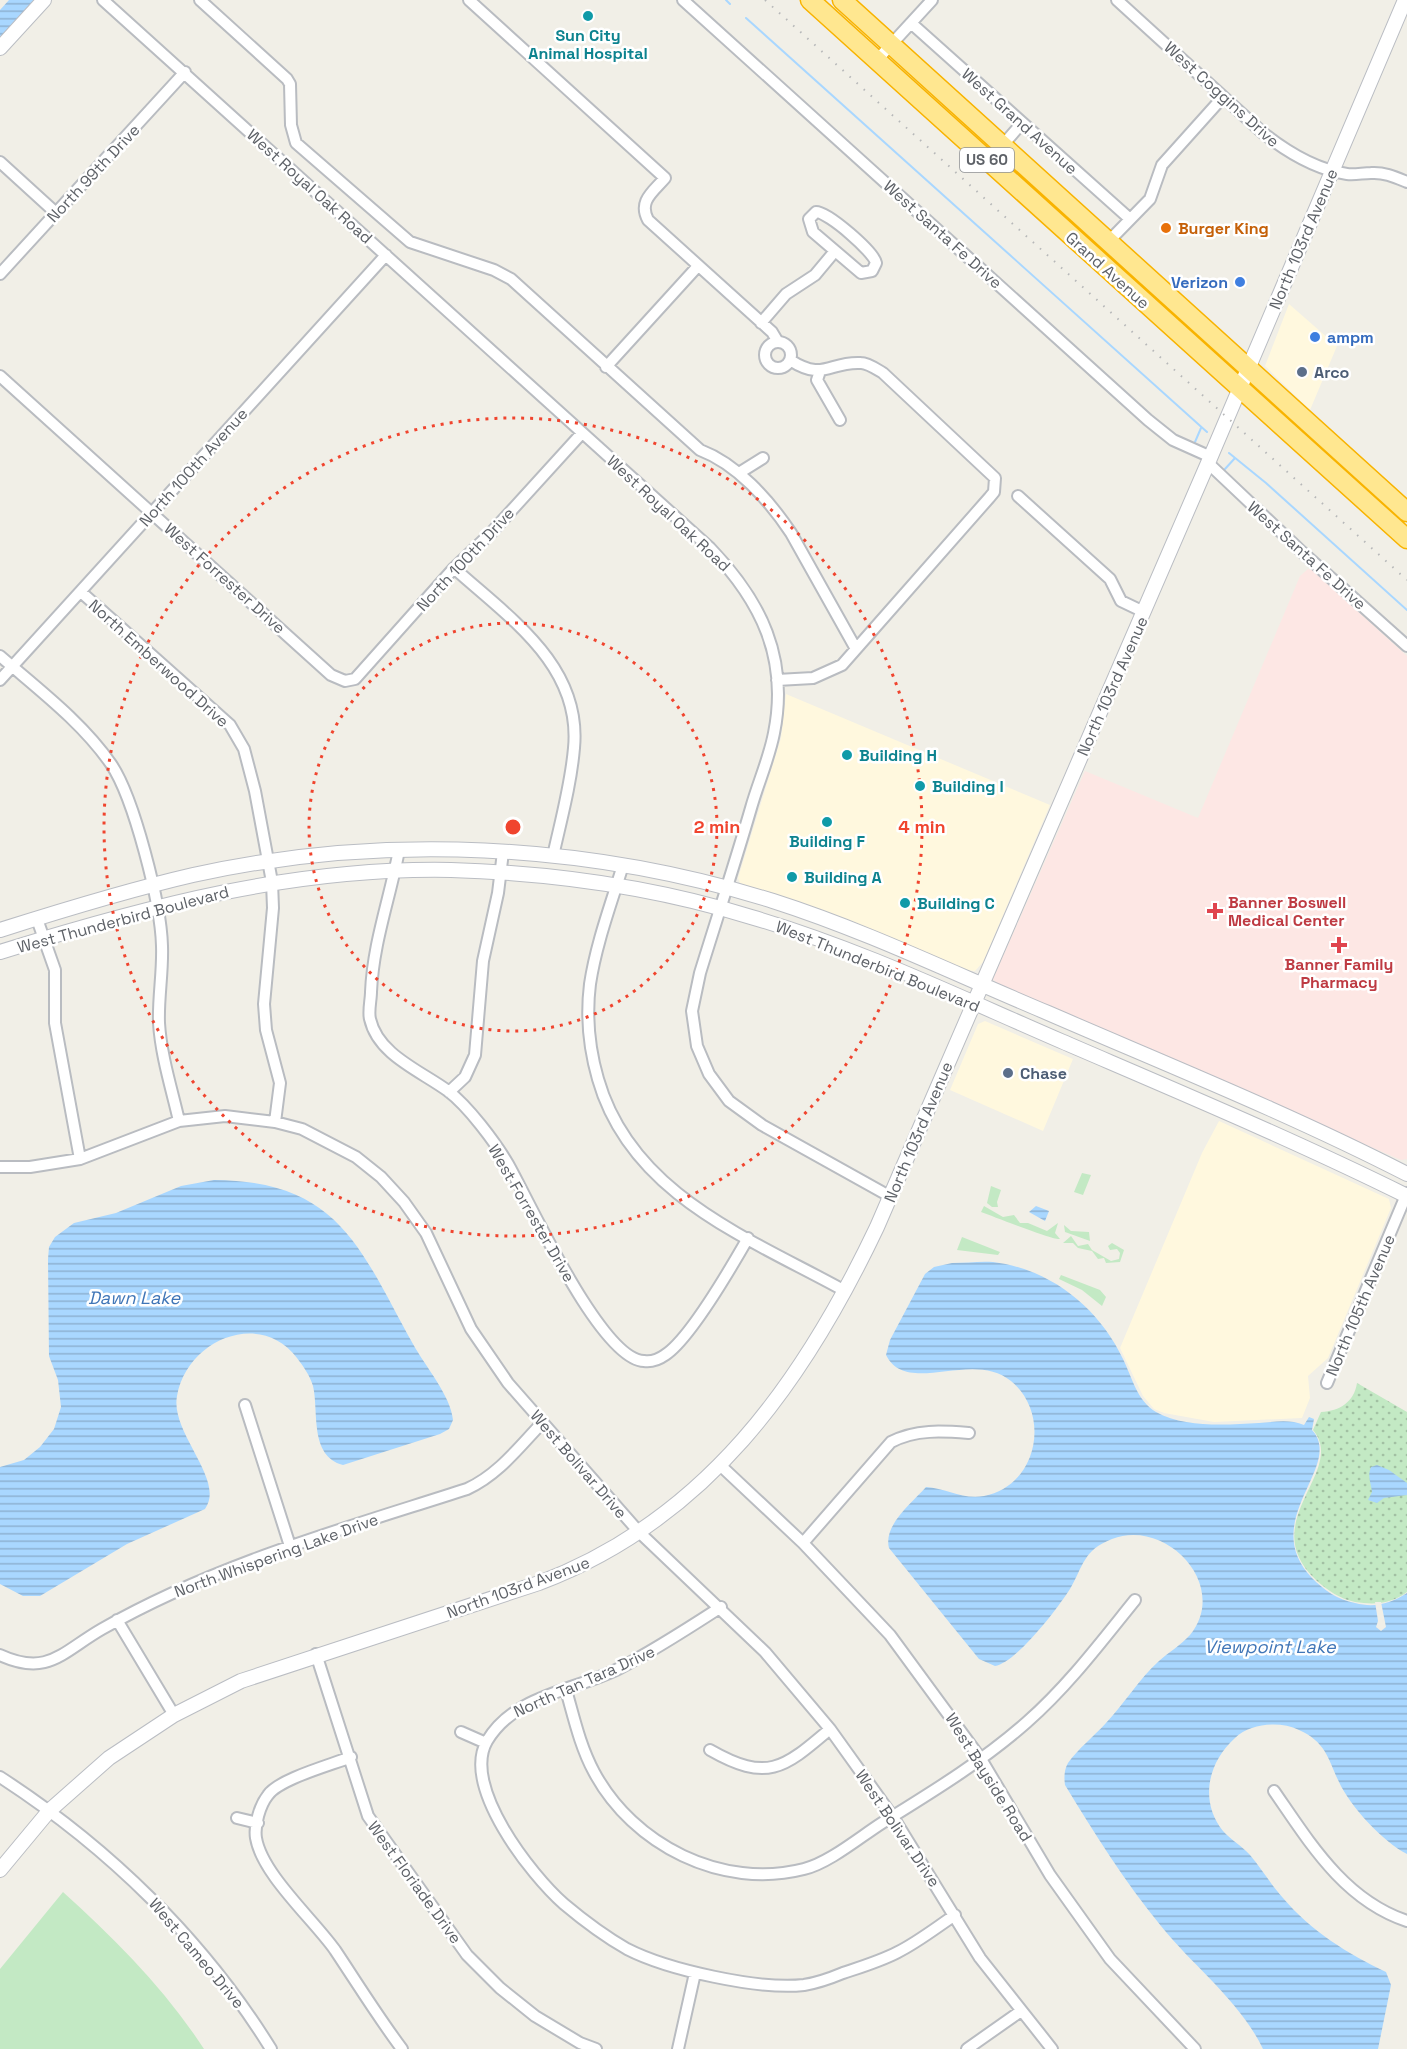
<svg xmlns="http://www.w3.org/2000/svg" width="1407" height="2049" viewBox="0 0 1407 2049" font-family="'Space Grotesk',sans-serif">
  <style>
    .commercial { fill: #fff8de }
    .medical { fill: #fde7e4 }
    .grass { fill: #c3e9c4 }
    .park { fill: url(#park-dots) }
    .water { fill: url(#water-rules) }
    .pier { fill: #f1efe7 }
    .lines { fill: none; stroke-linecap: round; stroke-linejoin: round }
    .stream { stroke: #a9d7ff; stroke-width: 2 }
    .street-casing { stroke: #b9bcc1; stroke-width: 14 }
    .secondary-casing { stroke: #babdc3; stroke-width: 16 }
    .highway-casing { stroke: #f8b300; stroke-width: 21 }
    .street { stroke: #fff; stroke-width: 10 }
    .secondary { stroke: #fff; stroke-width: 14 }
    .highway { stroke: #ffe790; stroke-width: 18 }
    .rail { stroke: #b7b8b9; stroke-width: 2; stroke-dasharray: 1.5 8; stroke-linecap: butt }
    .ring { fill: none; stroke: #f0442e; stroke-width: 3; stroke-dasharray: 3 6 }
    .culture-dot { fill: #0f9aa8; stroke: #fff; stroke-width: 2 }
    .food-dot { fill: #e8710a; stroke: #fff; stroke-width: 2 }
    .shop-dot { fill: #3f7fe0; stroke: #fff; stroke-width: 2 }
    .service-dot { fill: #5c6f8a; stroke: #fff; stroke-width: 2 }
    .health-dot { fill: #e0444e; stroke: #fff; stroke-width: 2 }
    .labels { text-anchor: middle; stroke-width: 5; stroke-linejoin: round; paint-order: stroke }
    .shield { fill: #fff; stroke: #8e9195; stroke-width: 1.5 }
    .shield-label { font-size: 15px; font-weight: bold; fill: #5e6268 }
    .culture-label { font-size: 16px; font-weight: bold; fill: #0d838f; stroke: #fff; text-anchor: start }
    .street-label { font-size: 16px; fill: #5e6268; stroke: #fff }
    .food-label { font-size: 16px; font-weight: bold; fill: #c56008; stroke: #fff; text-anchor: start }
    .shop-label { font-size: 16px; font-weight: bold; fill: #366cbe; stroke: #fff; text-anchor: end }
    .service-label { font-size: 16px; font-weight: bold; fill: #4e5e75; stroke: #fff; text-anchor: start }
    .health-label { font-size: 16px; font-weight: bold; fill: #be3a42; stroke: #fff; text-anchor: start }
    .water-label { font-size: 18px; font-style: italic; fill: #4076b7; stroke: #fff }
    .centre { fill: #f0442e; stroke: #fff; stroke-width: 3 }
    .ring-label { font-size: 18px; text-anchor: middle; font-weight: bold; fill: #f0442e; stroke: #fff; stroke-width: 5; stroke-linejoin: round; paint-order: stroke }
  </style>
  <defs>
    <pattern id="park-dots" width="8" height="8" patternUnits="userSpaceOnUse" patternTransform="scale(1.5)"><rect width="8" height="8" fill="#c3e9c4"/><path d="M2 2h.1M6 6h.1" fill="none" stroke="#a2c0a3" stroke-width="1.8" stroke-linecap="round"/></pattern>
    <pattern id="water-rules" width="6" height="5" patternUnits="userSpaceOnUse" patternTransform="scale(1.5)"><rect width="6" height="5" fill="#a9d7ff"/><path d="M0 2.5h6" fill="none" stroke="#8db2d2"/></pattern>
  </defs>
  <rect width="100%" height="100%" fill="#f1efe7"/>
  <path class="commercial" d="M1289 304 1337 346 1310 410 1265 366Z
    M786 694 1050 805 983 962 975 971 964 970 830 913 740 883 738 878 781 738Z
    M985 1021 1073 1059 1043 1131 950 1090 978 1024Z
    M1219 1121 1389 1199 1391 1208 1328 1358 1308 1376 1310 1398 1302 1418 1214 1422 1164 1413 1154 1409 1143 1396 1120 1348 1202 1153Z"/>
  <path class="medical" d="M1308 569 1312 570 1407 656V1159L1401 1160 999 986 993 979 1085 771 1198 818 1300 576Z"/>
  <path class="grass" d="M1082 1173 1091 1175 1083 1195 1074 1192Z
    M991 1186 1001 1190 997 1202 998 1207H992L987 1203Z
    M984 1206 1003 1217 1014 1215 1020 1223H1028L1047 1231 1058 1223 1055 1233 1060 1239C1055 1241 995 1217 981 1212Z
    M1064 1225 1071 1231 1089 1232 1090 1241 1065 1232Z
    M1071 1236 1078 1246 1088 1244 1092 1250 1111 1261 1119 1259 1120 1253 1117 1249 1110 1250 1108 1246 1112 1243 1124 1250 1120 1262 1106 1263 1104 1258 1098 1259 1092 1251 1078 1248 1073 1243H1063Z
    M962 1237 1000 1252 998 1255 957 1250Z
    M1061 1275 1100 1290 1106 1297 1102 1306 1082 1290 1059 1279Z
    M63 1892C116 1940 165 1989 204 2049H0V1969Z"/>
  <path class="park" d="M1357 1383 1407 1412V1592C1391 1604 1375 1605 1355 1602 1340 1599 1327 1590 1316 1580 1254 1522 1348 1471 1313 1430L1321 1412C1340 1411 1354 1402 1357 1383Z"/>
  <path class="water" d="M9 0H34L0 38V10Z
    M214 1180C340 1181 360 1249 413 1344 425 1366 451 1396 453 1420L449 1429 440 1434 343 1465C309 1456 319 1411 313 1386 310 1376 304 1367 297 1358 260 1309 187 1340 177 1396 170 1433 226 1480 205 1509L127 1544 40 1596H23L0 1584V1467L24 1460 40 1447 54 1429 61 1407 58 1380 49 1356 48 1259 49 1247 55 1237 74 1223 116 1213 181 1186Z
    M1036 1206 1049 1211 1045 1221 1029 1212Z
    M952 1263C966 1263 980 1261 993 1262 1051 1269 1099 1308 1123 1359 1132 1377 1137 1401 1156 1412 1185 1428 1226 1425 1259 1423 1274 1422 1290 1419 1304 1425L1309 1417 1314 1419 1312 1430C1345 1466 1257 1520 1312 1578 1324 1590 1338 1600 1355 1603 1374 1608 1390 1604 1407 1593V1854C1383 1842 1350 1806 1339 1782 1328 1759 1326 1742 1299 1730 1280 1721 1251 1723 1235 1738 1208 1762 1199 1801 1223 1831 1231 1840 1242 1846 1250 1855 1262 1869 1271 1885 1283 1898 1311 1931 1348 1954 1386 1972L1391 1985 1378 2049H1263C1240 2001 1194 1967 1161 1926 1125 1882 1094 1833 1065 1785 1064 1778 1064 1770 1068 1763 1078 1749 1094 1736 1106 1723 1124 1704 1139 1679 1159 1661 1169 1652 1181 1645 1190 1635 1230 1586 1167 1518 1112 1539 1083 1550 1083 1567 1070 1589 1058 1608 1016 1663 995 1666L979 1659 889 1548C883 1525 912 1503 926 1487 946 1488 963 1500 984 1496 1037 1486 1052 1415 1011 1381 972 1349 907 1397 886 1355L890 1340 925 1274 934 1267Z
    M1377 1465 1389 1470 1407 1483V1495L1384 1498 1377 1503 1368 1500 1372 1492C1371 1482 1367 1477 1371 1467Z"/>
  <path class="pier" d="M1375 1602H1381L1386 1627 1381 1631 1376 1627 1378 1621Z"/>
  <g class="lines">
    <path class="stream" d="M726 0 730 4
      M746 18 1207 432
      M1195 442 1201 428
      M1229 453 1266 483 1407 610
      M1225 469 1235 458"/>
    <defs>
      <path id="street" d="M103 0 710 548C761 601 789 658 774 733 769 759 758 783 751 808 735 863 717 918 700 973L692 1011 697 1046 709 1074 729 1101 762 1125 891 1197
        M200 0 287 79 290 84 291 125 296 143 410 242 494 270 511 279 700 450C737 464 769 500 791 533L856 649
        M469 0 665 178C653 192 638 201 648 220L772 332 778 342
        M683 0 1148 420 1173 440 1211 457
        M1117 0 1263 133C1287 152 1317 170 1347 174 1355 175 1363 173 1371 173 1384 172 1395 177 1407 182
        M911 23 1130 219
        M877 60 932 0
        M1002 146 1022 123
        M0 162 56 213
        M816 212C828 212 874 252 876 263L872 271 861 273 813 232 809 219Z
        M1109 241 1150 199 1162 165 1223 97
        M0 274 185 72
        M761 323 786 294 815 275 835 251
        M765 355a13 13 0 1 1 26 0a13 13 0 1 1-26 0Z
        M606 367 698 266
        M820 371 817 380 840 420
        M0 376 331 675 345 681 355 679 454 568 491 533 582 433
        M1208 463 1302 552 1407 646
        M739 473 763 458
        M1018 496 1110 579 1121 601 1144 612
        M454 568C508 617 582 665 574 748 571 784 561 820 553 856
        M81 592 230 725 244 749 255 791 272 882 273 908 264 1004 266 1030 280 1083 275 1122
        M0 656C38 689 82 722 111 764 134 798 161 904 162 946 163 972 158 998 159 1023 161 1056 172 1090 179 1121
        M0 680 386 255
        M777 680 813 678 842 665 989 498 994 492 995 478 883 373C876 369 868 363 861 363 829 361 824 382 790 360
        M399 850C390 898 373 943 371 992 371 1000 368 1011 370 1019 378 1055 421 1071 448 1091 468 1106 495 1142 508 1164 529 1201 601 1360 644 1361 651 1362 658 1360 665 1355 690 1339 732 1266 748 1238
        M623 865C611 904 596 944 590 984 586 1016 589 1048 598 1079 631 1195 749 1238 845 1291
        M37 919 55 970V1023L80 1159
        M449 1092 465 1077 475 1055 483 961 498 893 503 852
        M0 1167H30L80 1159 179 1121 225 1116 275 1122 302 1129 356 1157 381 1177 404 1202 426 1233 471 1329 508 1383 639 1532 765 1652 830 1729 893 1817 980 1958 1052 2049
        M1327 1383 1407 1193
        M245 1405 290 1546
        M720 1465 803 1543 890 1635 981 1759 1050 1875 1110 1959 1195 2049
        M803 1543 891 1442C916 1429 942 1431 969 1433
        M721 1607C687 1629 655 1650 620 1668 575 1691 515 1694 487 1741 461 1786 531 1875 564 1904 583 1920 606 1937 627 1949 668 1970 759 1990 804 1985 817 1983 831 1978 843 1973 861 1967 881 1961 898 1952 918 1942 937 1927 955 1915
        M117 1620 174 1715
        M316 1654 368 1816 467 1955 500 1988 535 2016 580 2043 596 2049
        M0 1655C48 1677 62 1652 102 1629 216 1564 343 1529 467 1489 498 1475 519 1447 542 1423
        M566 1690C574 1718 580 1746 594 1772 633 1845 722 1890 804 1869 829 1863 860 1837 882 1823 932 1792 983 1761 1027 1722 1068 1686 1101 1642 1135 1600
        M461 1732 486 1743
        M710 1750C768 1783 784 1768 830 1729
        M351 1757C331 1765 279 1779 268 1795 260 1805 254 1825 256 1838 262 1874 313 1919 335 1950 357 1983 378 2017 402 2049
        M0 1777C108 1847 203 1939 271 2049
        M1274 1791C1310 1843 1344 1900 1407 1921
        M237 1818 258 1823
        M678 2049 695 1973
        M967 2049 1021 2011"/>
      <path id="secondary" d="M0 48 44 0
        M0 930C63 910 128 890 193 875 383 833 587 843 773 901 867 931 957 975 1048 1013 1168 1065 1290 1114 1407 1174
        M0 952C148 906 295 867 451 870 552 873 654 887 751 917 858 948 959 997 1061 1041 1177 1091 1294 1140 1407 1196
        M0 1870 49 1811 109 1758 174 1715 241 1681 539 1583C706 1520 803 1383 877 1227L1208 463 1405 0"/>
      <path id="highway" d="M810 0 1407 539
        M842 0 1407 512"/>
    </defs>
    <use href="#street" class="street-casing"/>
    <use href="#secondary" class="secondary-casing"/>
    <use href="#highway" class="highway-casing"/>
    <use href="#street" class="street"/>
    <use href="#secondary" class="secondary"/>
    <use href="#highway" class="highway"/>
    <path class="rail" d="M765 0 1407 580"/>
  </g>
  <g class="ring">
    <circle cx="513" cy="827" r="204"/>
    <circle cx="513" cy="827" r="409"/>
  </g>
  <g class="culture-dot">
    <circle cx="588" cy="16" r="6"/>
    <circle cx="847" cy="755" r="6"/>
    <circle cx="920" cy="786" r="6"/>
    <circle cx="827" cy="822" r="6"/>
    <circle cx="792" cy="877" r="6"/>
    <circle cx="905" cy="903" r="6"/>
  </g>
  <circle class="food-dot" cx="1166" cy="228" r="6"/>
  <g class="shop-dot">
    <circle cx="1240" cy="282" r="6"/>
    <circle cx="1315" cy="337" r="6"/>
  </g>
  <g class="service-dot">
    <circle cx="1302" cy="372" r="6"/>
    <circle cx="1008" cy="1073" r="6"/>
  </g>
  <g class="health-dot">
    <path d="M1212 902h6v6h6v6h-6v6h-6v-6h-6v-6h6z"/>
    <path d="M1336 936h6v6h6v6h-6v6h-6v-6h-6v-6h6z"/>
  </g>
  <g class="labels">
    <rect class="shield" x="960" y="148" width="54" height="24" rx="4.5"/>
    <g class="shield-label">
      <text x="987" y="165">US 60</text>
    </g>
    <g class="culture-label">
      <text x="588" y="41" text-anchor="middle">Sun City<tspan x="588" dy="18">Animal Hospital</tspan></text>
      <text x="859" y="761">Building H</text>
      <text x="932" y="792">Building I</text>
      <text x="827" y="847" text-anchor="middle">Building F</text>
      <text x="804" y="883">Building A</text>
      <text x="917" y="909">Building C</text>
    </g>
    <g class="street-label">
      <text transform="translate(1222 94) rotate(42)" y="6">West Coggins Drive</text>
      <text transform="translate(1020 121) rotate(42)" y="6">West Grand Avenue</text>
      <text transform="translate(93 173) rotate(-47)" y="6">North 99th Drive</text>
      <text transform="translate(310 186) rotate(42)" y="6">West Royal Oak Road</text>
      <text transform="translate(943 234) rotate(42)" y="6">West Santa Fe Drive</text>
      <text transform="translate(1303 239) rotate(-67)" y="6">North 103rd Avenue</text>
      <text transform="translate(1108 270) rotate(42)" y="6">Grand Avenue</text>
      <text transform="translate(193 467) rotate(-48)" y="6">North 100th Avenue</text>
      <text transform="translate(669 513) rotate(43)" y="6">West Royal Oak Road</text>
      <text transform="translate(1307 555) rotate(42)" y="6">West Santa Fe Drive</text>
      <text transform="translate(465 559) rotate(-47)" y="6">North 100th Drive</text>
      <text transform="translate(225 578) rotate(42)" y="6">West Forrester Drive</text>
      <text transform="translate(159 663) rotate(42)" y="6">North Emberwood Drive</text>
      <text transform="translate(1112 686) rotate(-66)" y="6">North 103rd Avenue</text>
      <text transform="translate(123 919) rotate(-15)" y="6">West Thunderbird Boulevard</text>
      <text transform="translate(878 966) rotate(22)" y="6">West Thunderbird Boulevard</text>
      <text transform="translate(918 1132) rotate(-67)" y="6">North 103rd Avenue</text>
      <text transform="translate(532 1213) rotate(60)" y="6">West Forrester Drive</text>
      <text transform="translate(1360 1305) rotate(-67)" y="6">North 105th Avenue</text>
      <text transform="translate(579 1464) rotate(49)" y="6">West Bolivar Drive</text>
      <text transform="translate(276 1555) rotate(-20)" y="6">North Whispering Lake Drive</text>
      <text transform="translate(518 1587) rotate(-20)" y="6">North 103rd Avenue</text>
      <text transform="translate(584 1681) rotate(-24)" y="6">North Tan Tara Drive</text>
      <text transform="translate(989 1777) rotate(58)" y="6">West Bayside Road</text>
      <text transform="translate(898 1828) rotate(56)" y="6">West Bolivar Drive</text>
      <text transform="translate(415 1882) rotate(54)" y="6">West Floriade Drive</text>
      <text transform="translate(197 1953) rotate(50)" y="6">West Cameo Drive</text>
    </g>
    <g class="food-label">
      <text x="1178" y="234">Burger King</text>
    </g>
    <g class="shop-label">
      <text x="1228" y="288">Verizon</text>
      <text x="1327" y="343" text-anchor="start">ampm</text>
    </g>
    <g class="service-label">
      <text x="1314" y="378">Arco</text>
      <text x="1020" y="1079">Chase</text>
    </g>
    <g class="health-label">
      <text x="1228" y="908">Banner Boswell<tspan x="1228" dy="18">Medical Center</tspan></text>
      <text x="1339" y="970" text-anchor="middle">Banner Family<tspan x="1339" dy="18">Pharmacy</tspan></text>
    </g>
    <g class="water-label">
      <text x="134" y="1304">Dawn Lake</text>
      <text x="1270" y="1653">Viewpoint Lake</text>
    </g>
  </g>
  <circle cx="513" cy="827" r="9" class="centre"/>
  <g class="ring-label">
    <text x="717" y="833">2 min</text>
    <text x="922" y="833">4 min</text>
  </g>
</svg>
